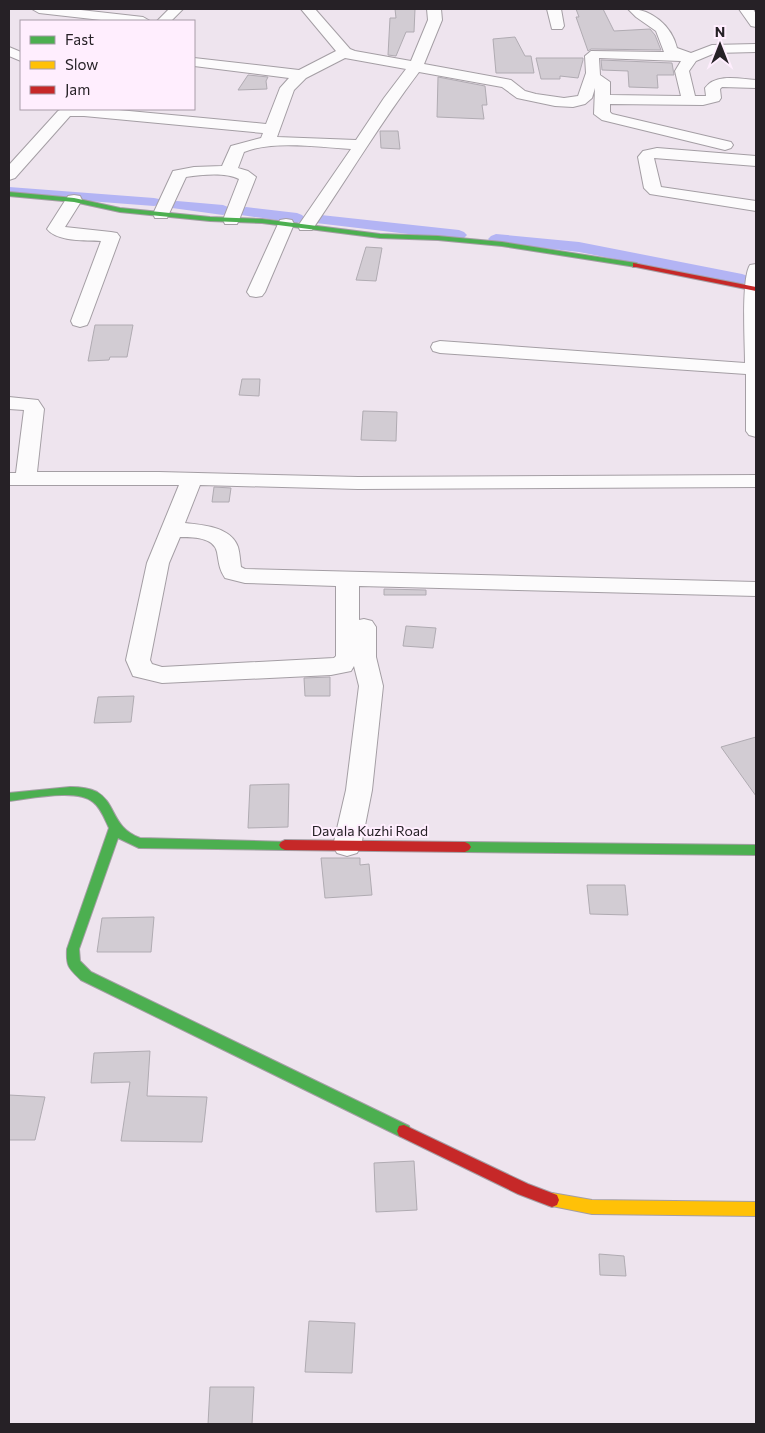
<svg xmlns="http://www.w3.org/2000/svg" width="765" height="1433" viewBox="0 0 765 1433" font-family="Commissioner,sans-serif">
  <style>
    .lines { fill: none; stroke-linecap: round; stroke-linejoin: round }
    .canal { fill: #b3b4f4; fill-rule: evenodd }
    .building { fill: #d2ccd3; stroke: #b0abb2 }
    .street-casing { stroke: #a49ea4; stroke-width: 2 }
    .fast-casing { stroke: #a49ea4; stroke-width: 2 }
    .slow-casing { stroke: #a49ea4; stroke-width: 2 }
    .jam-casing { stroke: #a49ea4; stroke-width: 2 }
    .street { fill: #fcfbfc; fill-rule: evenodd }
    .fast { fill: #4caf50; fill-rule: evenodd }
    .slow { fill: #ffc107; fill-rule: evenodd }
    .jam { fill: #c62828; fill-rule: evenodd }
    .labels { text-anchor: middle; stroke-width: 4; stroke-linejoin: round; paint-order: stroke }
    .street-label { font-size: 14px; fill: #262126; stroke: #ffeefe }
  </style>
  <rect width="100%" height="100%" fill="#eee4ee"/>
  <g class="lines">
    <path class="canal" d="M9 187 154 198 159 199 161 202 159 205 154 206 9 195Z
      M177 201 223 205 228 207 231 210 228 213 223 215 172 208 170 205 172 202Z
      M246 207 297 213 302 215 305 218 302 221 297 223 241 215 238 212 241 209Z
      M321 215 459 230 464 232 467 235 464 238 459 240 316 223 313 220 316 217Z
      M496 234 579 242 742 274 748 276 750 279 748 282 742 284 579 252 491 242 488 239 491 236Z"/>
  </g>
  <path class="building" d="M395 9H415L414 32H406L396 56 388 55 390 18H396Z
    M576 9H603L614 31 650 29 655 35 661 50 591 49 588 51 576 17H579Z
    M515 37 525 56H531L534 73H496L493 39Z
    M536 58H583V60L578 78 560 76V79H541Z
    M601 60 672 63 674 75H657L658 88 629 87 628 71 602 70Z
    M248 75 268 77 266 81 267 89 238 90Z
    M438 77 485 86 487 105H482L484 119 437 117Z
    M380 131H398L400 149 381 148Z
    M366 247 382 248 376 281 356 280Z
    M95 325H133L127 357H110L109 360 88 361Z
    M242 379H260L259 396 239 395Z
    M363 411 397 412 396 441 361 440Z
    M214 487 231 488 229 502H212Z
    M384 589 426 590V595H384Z
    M406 626 436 628 433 648 403 646Z
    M330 677V696H305L304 678Z
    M134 696 131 722 94 723 98 697Z
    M756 737V796L721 747Z
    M289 784 288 827 248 828 250 785Z
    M321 858H360V865L369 864 372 895 325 898Z
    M587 885H625L628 915 590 914Z
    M154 917 151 952H97L102 918Z
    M150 1051 147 1096 207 1097 202 1142 121 1141 130 1082 91 1083 94 1053Z
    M9 1095 45 1097 35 1140H9Z
    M414 1161 417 1210 376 1212 374 1163Z
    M599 1254 624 1256 626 1276 600 1275Z
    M309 1321 355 1323 352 1373 305 1372Z
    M210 1387H254L252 1424H208Z"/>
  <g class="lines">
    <defs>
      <path id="street" d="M32 9H72L143 17 150 21H110L39 13Z
        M169 9H183L171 21H157Z
        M301 9H315L350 49 355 51 411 61 428 20 427 9H441L442 20 424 64 511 80 525 91 536 94 564 98 578 96 586 73 585 56 591 51 664 52 656 31 636 17 628 9C651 8 672 26 677 48L691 53 712 45 756 44V52L715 53 696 61 689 71 695 96H706L705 88C716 73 740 79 756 80V88L722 87 720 89 721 98 719 101 703 105 610 104V112L612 114 731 142 733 145 731 148 725 150 602 120 594 114 595 88 592 98 585 104 573 107 555 106 517 98 502 87 419 72C381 122 348 177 312 230H300L298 226 351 149C319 147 273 140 244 152L238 168 248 171 256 177 239 220 237 224H225L223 220 239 179C224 172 202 175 186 177L167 218H155L153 214 173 171 194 167 222 166 231 146 261 138 263 133 84 116H70L15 178 9 180V165L58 111 62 109H108L266 124 280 88 289 78 194 66V58L299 70 336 51ZM345 58 406 69 384 98 356 140 277 137 294 90 306 78ZM599 58 681 61 675 71 681 96 610 95V82L600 75Z
        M547 9H561L564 26 562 29H552Z
        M739 9H753L756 14V27L751 26Z
        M9 47 21 52V61L9 56Z
        M657 148 756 156V166L654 158 661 187 756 201V211L650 194 644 188 638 157 643 151Z
        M74 195 80 196 82 200 65 227 111 232 117 233 120 237 89 321 87 325 80 327 73 325 71 321 101 241C86 240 57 242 47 229L68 196Z
        M286 219 292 220 294 224 265 292 262 296 256 297 250 296 247 292 278 224 280 220Z
        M756 264V437L749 435 746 431V374L440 353 433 351 431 347 433 343 440 341 745 363C745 343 741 279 750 265Z
        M9 397 38 400 44 409 37 472H159L358 477 756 475V487L358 489 200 485 185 523C204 525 231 527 238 547 240 554 240 561 241 567L245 569 756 582V596L359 586V620L364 619 372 621 376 627V657L383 686 372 790 361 846 357 853 347 856 337 853 333 846 346 790 359 686 354 666 351 671 331 675 162 683 133 676 126 660 147 563 179 485H9V473H16L24 410 9 409ZM180 537C192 537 214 537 217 552 219 563 219 569 225 578L245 583 336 586V656L334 658 162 667 152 664 150 660 169 563Z"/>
      <path id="fast" d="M9 192 74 198 120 208 210 217 262 219 380 234 438 236 502 242 636 263 640 265 636 267 502 246 438 240 380 238 262 223 210 221 120 212 74 202 9 196Z
        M70 787C79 787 89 788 97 792 117 804 111 827 140 838L289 842 291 845 289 848 285 850 139 848 118 838 79 949 80 961 91 972 409 1126 411 1131 409 1136 404 1137 399 1136 81 980C69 968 66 967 67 949L109 828C105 820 101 808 93 802 77 788 29 799 9 801V793Z
        M465 842 756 845V855L465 852 461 850 459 847 461 844Z"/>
      <path id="slow" d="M552 1193 592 1200 756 1202V1216L592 1214 547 1205 545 1200 547 1195Z"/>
      <path id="jam" d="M633 263 756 287V291L636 267H633Z
        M285 840 465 842 469 844 471 847 469 850 465 852 285 850 281 848 279 845 281 842Z
        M404 1125 528 1184 557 1195 559 1200 557 1205 552 1207 518 1194 399 1136 397 1131 399 1126Z"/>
    </defs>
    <use href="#street" class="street-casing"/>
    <use href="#fast" class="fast-casing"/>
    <use href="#slow" class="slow-casing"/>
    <use href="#jam" class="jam-casing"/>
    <use href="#street" class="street"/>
    <use href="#fast" class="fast"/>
    <use href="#slow" class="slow"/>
    <use href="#jam" class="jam"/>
  </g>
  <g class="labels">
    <g class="street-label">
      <text x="370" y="836">Davala Kuzhi Road</text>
    </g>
  </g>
  <rect width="765" height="1433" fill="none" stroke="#262126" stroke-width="20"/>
  <rect x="20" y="20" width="175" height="90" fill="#ffeefe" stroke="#a89ca8"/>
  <rect x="30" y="36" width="25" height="8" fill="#4caf50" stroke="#a89ca8"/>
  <text x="65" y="45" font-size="15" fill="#262126">Fast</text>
  <rect x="30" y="61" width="25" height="8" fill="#ffc107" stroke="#a89ca8"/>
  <text x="65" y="70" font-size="15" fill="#262126">Slow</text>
  <rect x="30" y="86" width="25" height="8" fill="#c62828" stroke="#a89ca8"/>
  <text x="65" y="95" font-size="15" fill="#262126">Jam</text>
  <g transform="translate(720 45)" stroke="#ffeefe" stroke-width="4" paint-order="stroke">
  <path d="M0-4L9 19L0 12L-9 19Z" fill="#262126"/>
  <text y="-8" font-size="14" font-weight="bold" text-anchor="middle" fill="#262126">N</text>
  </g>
</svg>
